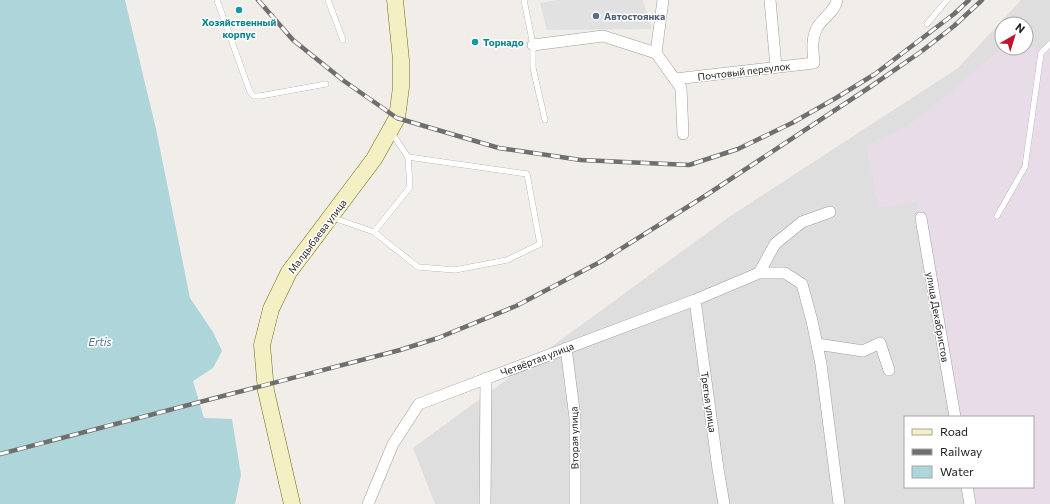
<svg xmlns="http://www.w3.org/2000/svg" width="1050" height="504" viewBox="0 0 1050 504" font-family="Commissioner,sans-serif">
  <style>
    .residential { fill: #dfdedf; fill-rule: evenodd }
    .industrial { fill: #e9dce9 }
    .parking { fill: #e1e1e1 }
    .water { fill: #aed6da }
    .lines { fill: none; stroke-linecap: round; stroke-linejoin: round }
    .service-casing { stroke: #9e9e9e; stroke-width: 6 }
    .minor-casing { stroke: #9e9e9e; stroke-width: 12 }
    .secondary-casing { stroke: #716d10; stroke-width: 17 }
    .service { stroke: #fff; stroke-width: 5.5 }
    .minor { stroke: #fff; stroke-width: 11 }
    .secondary { stroke: #f5f0c3; stroke-width: 16 }
    .rail-casing { stroke: #6f6f6f; stroke-width: 4.5 }
    .rail { stroke: #fff; stroke-width: 3; stroke-dasharray: 9; stroke-linecap: butt }
    .culture-dot { fill: #0f9aa8; stroke: #fff; stroke-width: 1.5 }
    .service-dot { fill: #5c6f8a; stroke: #fff; stroke-width: 1.5 }
    .labels { text-anchor: middle; stroke-width: 3; stroke-linejoin: round; paint-order: stroke }
    .service-label { font-size: 10px; font-weight: bold; fill: #4e5e75; stroke: #fff; text-anchor: start }
    .culture-label { font-size: 10px; font-weight: bold; fill: #0d838f; stroke: #fff }
    .street-label { font-size: 10px; fill: #212121; stroke: #fff }
    .water-label { font-size: 11px; font-style: italic; fill: #4b7a92; stroke: #fff }
  </style>
  <rect width="100%" height="100%" fill="#f1ede9"/>
  <path class="residential" d="M1021 0H1050V504H435L413 448 729 217 958 68ZM1002 24H1026V48H1002ZM905 417H1033V487H905Z"/>
  <path class="industrial" d="M1050 48V504H964L962 487H1033V417H950L916 201 879 208 866 146 906 127 945 97 1001 49Z"/>
  <path class="parking" d="M557 0H643L652 29 547 30 540 3Z"/>
  <path class="water" d="M0 0H125L156 129 190 298 213 332 222 351 213 368 193 381 204 418 232 419 241 475 235 504H0Z"/>
  <g class="lines">
    <defs>
      <path id="service" d="M217 0 250 92 254 96H260L326 84
        M328 0 343 40
        M524 0 533 45V68L545 120
        M927 24 947 0
        M997 216 1025 167 1041 53 1050 44
        M331 217 374 232 418 267 455 270 507 260 540 244 527 174 408 157 391 132
        M374 232 410 187 408 157"/>
      <path id="minor" d="M663 0 656 53 681 88 683 134
        M770 0 776 67
        M533 45 603 36 656 53
        M675 79 814 63C813 52 811 39 817 28 822 18 835 12 837 0
        M921 218 955 417
        M759 273 775 244 802 222 830 212
        M695 300 718 469 724 504
        M817 344 863 351 880 343 889 370
        M566 348 575 418V504
        M967 487 970 504
        M368 504 393 444 419 404 695 300 759 273H785L802 284 812 321 821 364 839 504
        M485 504 486 378"/>
      <path id="secondary" d="M292 504 266 391 262 345 271 309 289 272 374 159 397 118 401 87V60L395 0"/>
    </defs>
    <use href="#service" class="service-casing"/>
    <use href="#minor" class="minor-casing"/>
    <use href="#secondary" class="secondary-casing"/>
    <use href="#service" class="service"/>
    <use href="#minor" class="minor"/>
    <use href="#secondary" class="secondary"/>
    <defs>
      <path id="rail" d="M258 0 293 40 344 81 397 118 499 148 581 160 689 165 738 149 792 123 836 98 875 74 954 14 969 0
        M0 454 400 350 438 338 516 306 600 262 708 194 870 87 922 51 954 26 982 0"/>
    </defs>
    <use href="#rail" class="rail-casing"/>
    <use href="#rail" class="rail"/>
  </g>
  <g class="culture-dot">
    <circle cx="239" cy="10" r="4"/>
    <circle cx="475" cy="42" r="4"/>
  </g>
  <circle class="service-dot" cx="596" cy="16" r="4"/>
  <g class="labels">
    <g class="service-label">
      <text x="604" y="20">Автостоянка</text>
    </g>
    <g class="culture-label">
      <text x="239" y="26">Хозяйственный<tspan x="239" dy="12">корпус</tspan></text>
      <text x="483" y="46" text-anchor="start">Торнадо</text>
    </g>
    <g class="street-label">
      <text transform="translate(744 71) rotate(-7)" y="4">Почтовый переулок</text>
      <text transform="translate(317 236) rotate(-53)" y="4">Малдыбаева улица</text>
      <text transform="translate(938 317) rotate(80)" y="4">улица Декабристов</text>
      <text transform="translate(537 359) rotate(-21)" y="4">Четвёртая улица</text>
      <text transform="translate(709 402) rotate(82)" y="4">Третья улица</text>
      <text transform="translate(574 438) rotate(-91)" y="4">Вторая улица</text>
    </g>
    <g class="water-label">
      <text x="100" y="346">Ertis</text>
    </g>
  </g>
  <rect x="904" y="416" width="130" height="72" fill="#ffffff" stroke="#a6a6a6"/>
  <rect x="912" y="429" width="20" height="6" fill="#f5f0c3" stroke="#a6a6a6"/>
  <text x="940" y="436" font-size="12" fill="#212121">Road</text>
  <rect x="912" y="449" width="20" height="6" fill="#6f6f6f" stroke="#a6a6a6"/>
  <text x="940" y="456" font-size="12" fill="#212121">Railway</text>
  <rect x="912" y="466" width="20" height="12" fill="#aed6da" stroke="#a6a6a6"/>
  <text x="940" y="476" font-size="12" fill="#212121">Water</text>
  <g transform="translate(1014 36) rotate(38)"><circle r="19" fill="#ffffff" stroke="#a6a6a6"/>
  <path d="M0-3L7 15L0 10L-7 15Z" fill="#c0132d"/>
  <text y="-6" font-size="11" font-weight="bold" text-anchor="middle" fill="#212121">N</text>
  </g>
</svg>
